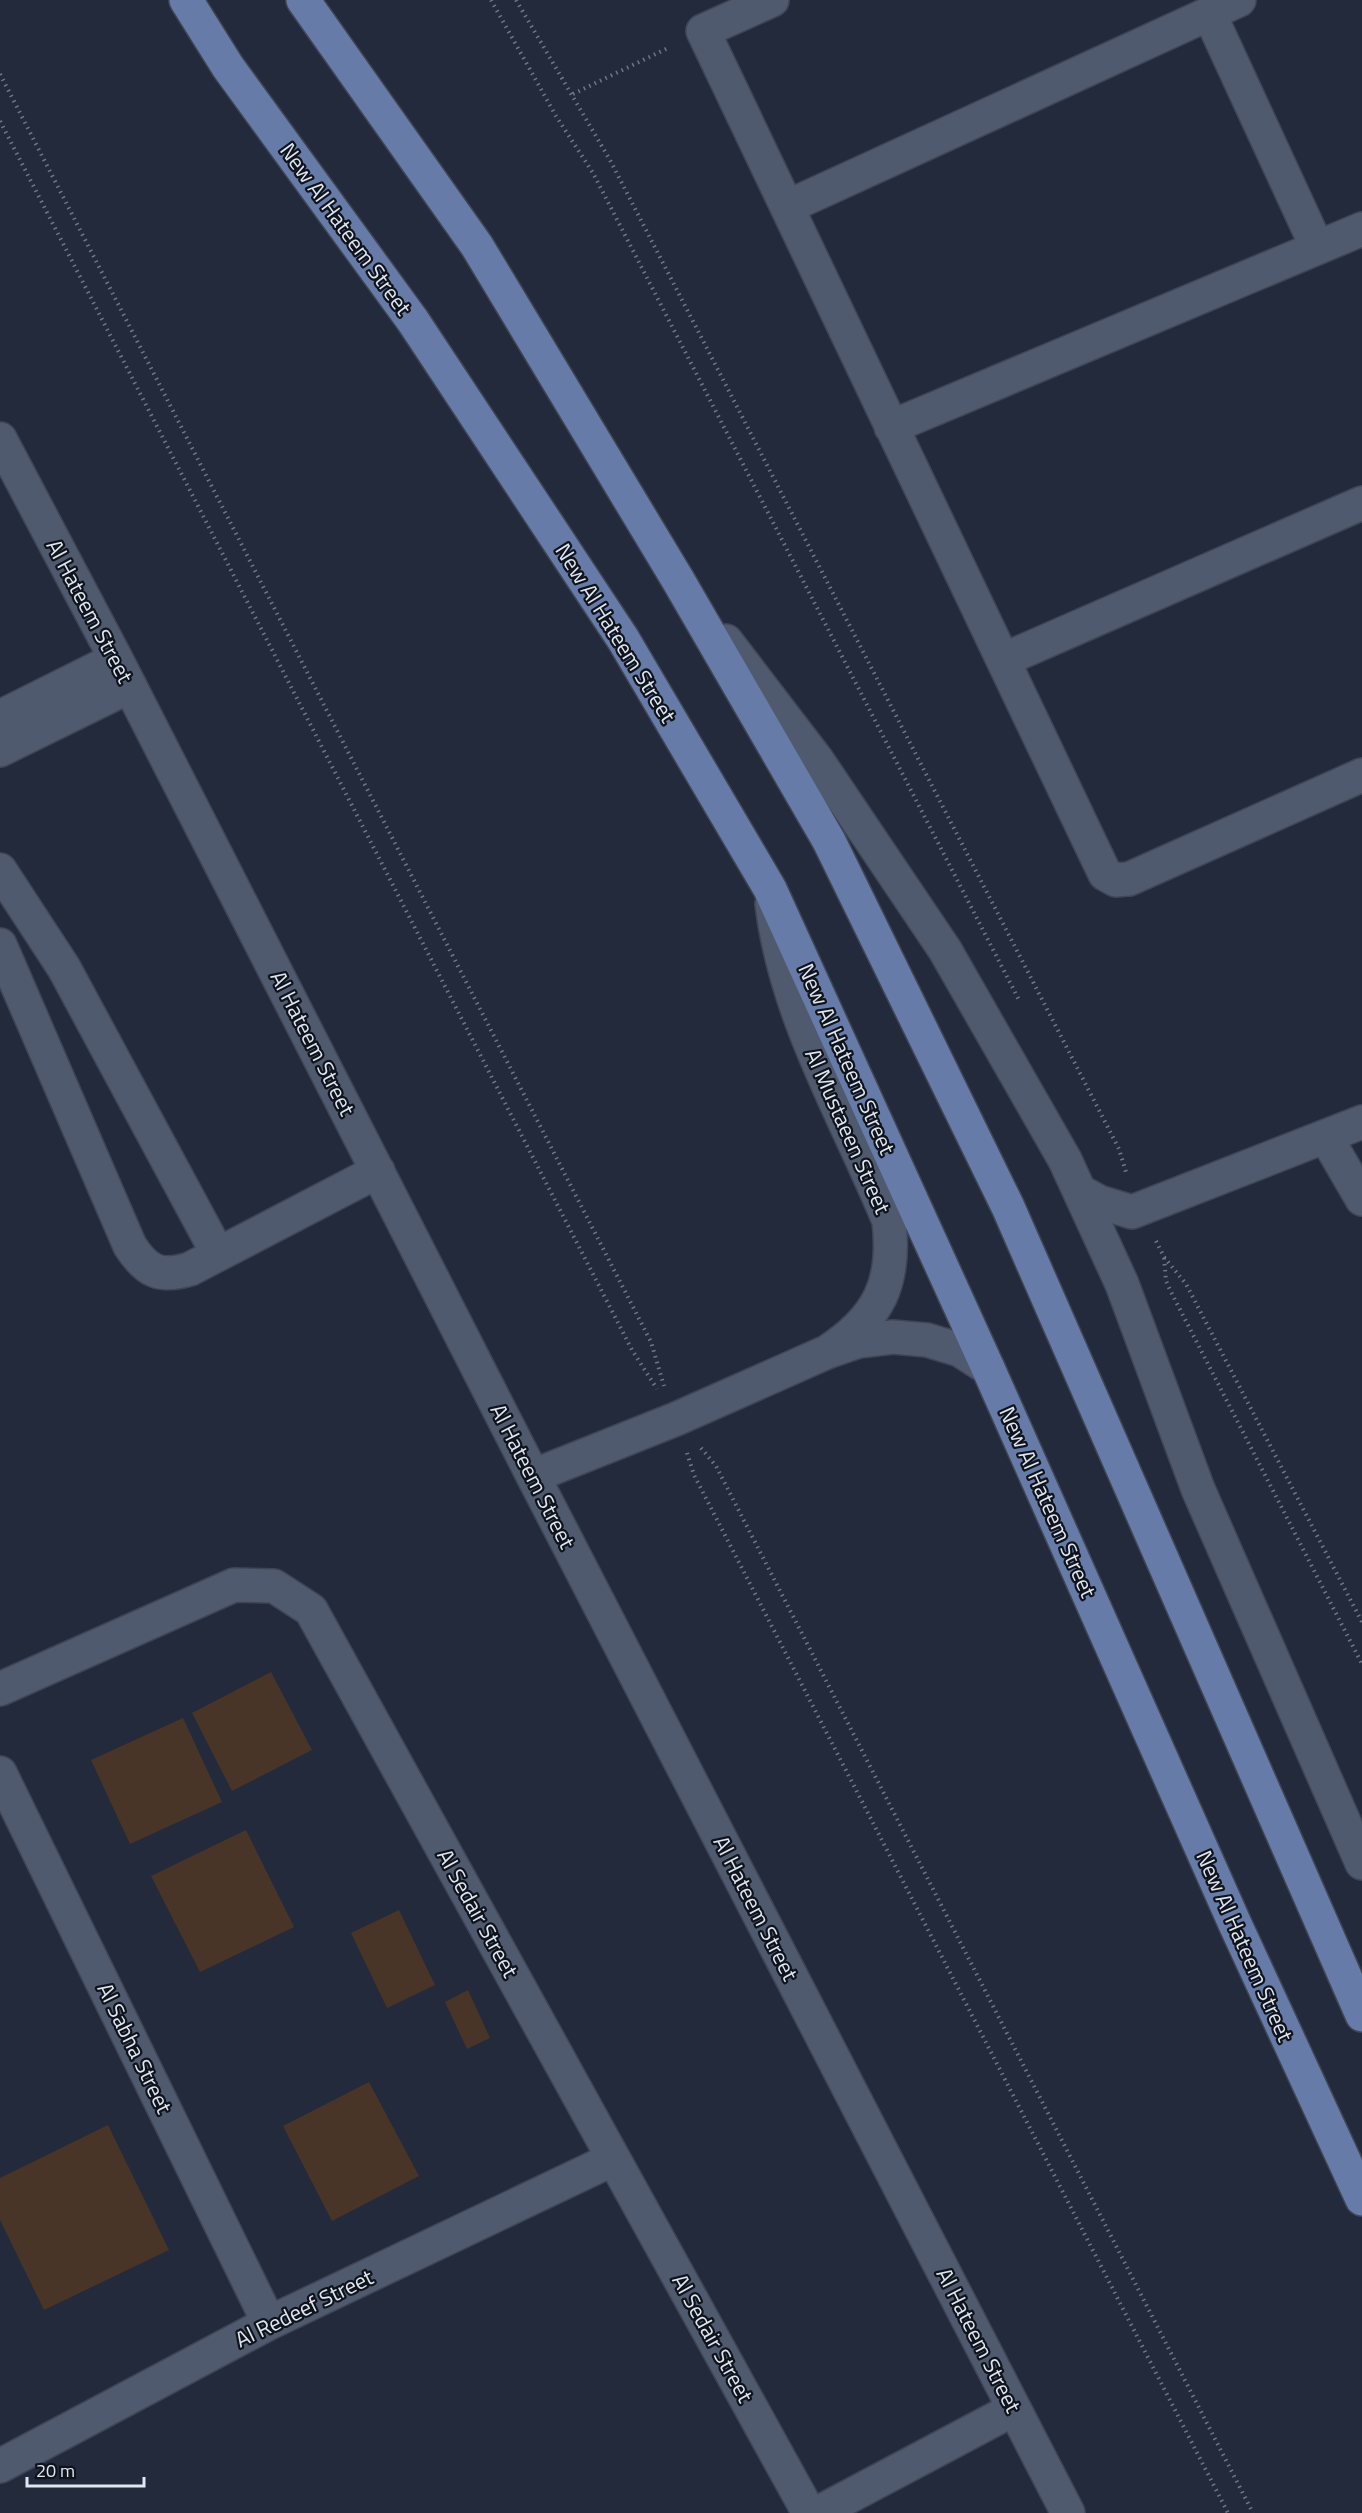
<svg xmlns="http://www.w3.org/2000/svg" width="1362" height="2513" viewBox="0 0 1362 2513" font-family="'Titillium Web',sans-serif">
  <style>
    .building { fill: #493528 }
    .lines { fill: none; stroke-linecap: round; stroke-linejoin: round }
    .minor-casing { stroke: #3e4555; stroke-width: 36 }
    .major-casing { stroke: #3e4555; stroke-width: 36 }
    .path { stroke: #707786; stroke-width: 4; stroke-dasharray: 1.5 4.5; stroke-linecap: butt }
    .minor { stroke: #505a6f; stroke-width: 33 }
    .major { stroke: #667ba7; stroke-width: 33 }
    .labels { text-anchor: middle; stroke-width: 4.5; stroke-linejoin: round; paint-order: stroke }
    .street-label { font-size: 22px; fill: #e0e6f2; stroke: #0f131b }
  </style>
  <rect width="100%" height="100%" fill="#222a3c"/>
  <path class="building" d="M271 1672 312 1750 232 1791 192 1713Z
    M183 1718 222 1802 130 1844 91 1760Z
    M246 1830 294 1927 200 1972 151 1876Z
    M399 1910 435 1985 387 2008 351 1933Z
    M468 1990 490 2038 467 2049 445 2002Z
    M369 2082 419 2176 332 2221 283 2126Z
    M108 2125 169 2250 44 2310 0 2220V2178Z"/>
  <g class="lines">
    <defs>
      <path id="minor" d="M772 0 703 31 1105 874 1116 880 1129 879 1362 775
        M1209 13 1317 247
        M787 207 1239 0
        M891 427 1362 229
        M0 439 116 659 533 1476 1068 2513
        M726 641 817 760 945 950 1065 1160 1122 1284 1198 1489 1362 1863
        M1003 660 1362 503
        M0 717 116 659
        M0 750 130 686
        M0 870 64 968 218 1254
        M772 904C786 1019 846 1116 889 1221 896 1283 879 1318 827 1352
        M0 945 130 1246C147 1272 160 1278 190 1269L378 1171
        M1326 1137 1362 1199
        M1081 1192 1099 1202 1132 1212 1362 1122
        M533 1476 676 1419 827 1352 859 1341 893 1337 927 1340 960 1350 988 1368
        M0 1689 234 1585 274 1586 311 1610 809 2513
        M0 1773 269 2323
        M0 2466 269 2323 613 2159
        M818 2513 1014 2409"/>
      <path id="major" d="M186 0 228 67 413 321 623 639 770 889 988 1368 1235 1924 1362 2199
        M303 0 477 246 678 580 829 841 1008 1207 1362 2015"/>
    </defs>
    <use href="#minor" class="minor-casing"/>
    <use href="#major" class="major-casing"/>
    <path class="path" d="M491 0 556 116 593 173 1019 1000
      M516 0 610 160 1119 1149 1126 1172
      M0 74 651 1342 664 1386
      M573 94 670 47
      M0 121 632 1350 657 1389
      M1156 1241 1164 1257 1186 1284 1362 1622
      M1164 1258 1166 1281 1171 1292 1362 1664
      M701 1448 716 1466 1253 2513
      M687 1453 694 1475 1228 2513"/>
    <use href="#minor" class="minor"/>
    <use href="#major" class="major"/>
  </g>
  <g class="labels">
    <g class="street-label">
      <text transform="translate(346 229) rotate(54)" y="8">New Al Hateem Street</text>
      <text transform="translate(90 611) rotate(62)" y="8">Al Hateem Street</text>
      <text transform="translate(616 633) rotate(58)" y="8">New Al Hateem Street</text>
      <text transform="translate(313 1043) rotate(63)" y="8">Al Hateem Street</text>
      <text transform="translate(847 1059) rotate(66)" y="8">New Al Hateem Street</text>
      <text transform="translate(848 1131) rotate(66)" y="8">Al Mustaeen Street</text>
      <text transform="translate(533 1476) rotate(63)" y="8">Al Hateem Street</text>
      <text transform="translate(1048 1502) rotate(66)" y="8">New Al Hateem Street</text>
      <text transform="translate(756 1908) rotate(63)" y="8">Al Hateem Street</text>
      <text transform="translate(478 1913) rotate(61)" y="8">Al Sedair Street</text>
      <text transform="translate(1245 1946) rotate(66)" y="8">New Al Hateem Street</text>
      <text transform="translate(135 2048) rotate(64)" y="8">Al Sabha Street</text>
      <text transform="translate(304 2308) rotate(-26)" y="8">Al Redeef Street</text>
      <text transform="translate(713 2338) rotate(61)" y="8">Al Sedair Street</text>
      <text transform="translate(979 2340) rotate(63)" y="8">Al Hateem Street</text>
    </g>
  </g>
  <path d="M27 2477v9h117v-9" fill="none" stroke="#e0e6f2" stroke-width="3"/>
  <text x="36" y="2477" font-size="18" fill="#e0e6f2" stroke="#0f131b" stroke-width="4.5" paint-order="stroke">20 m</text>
</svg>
